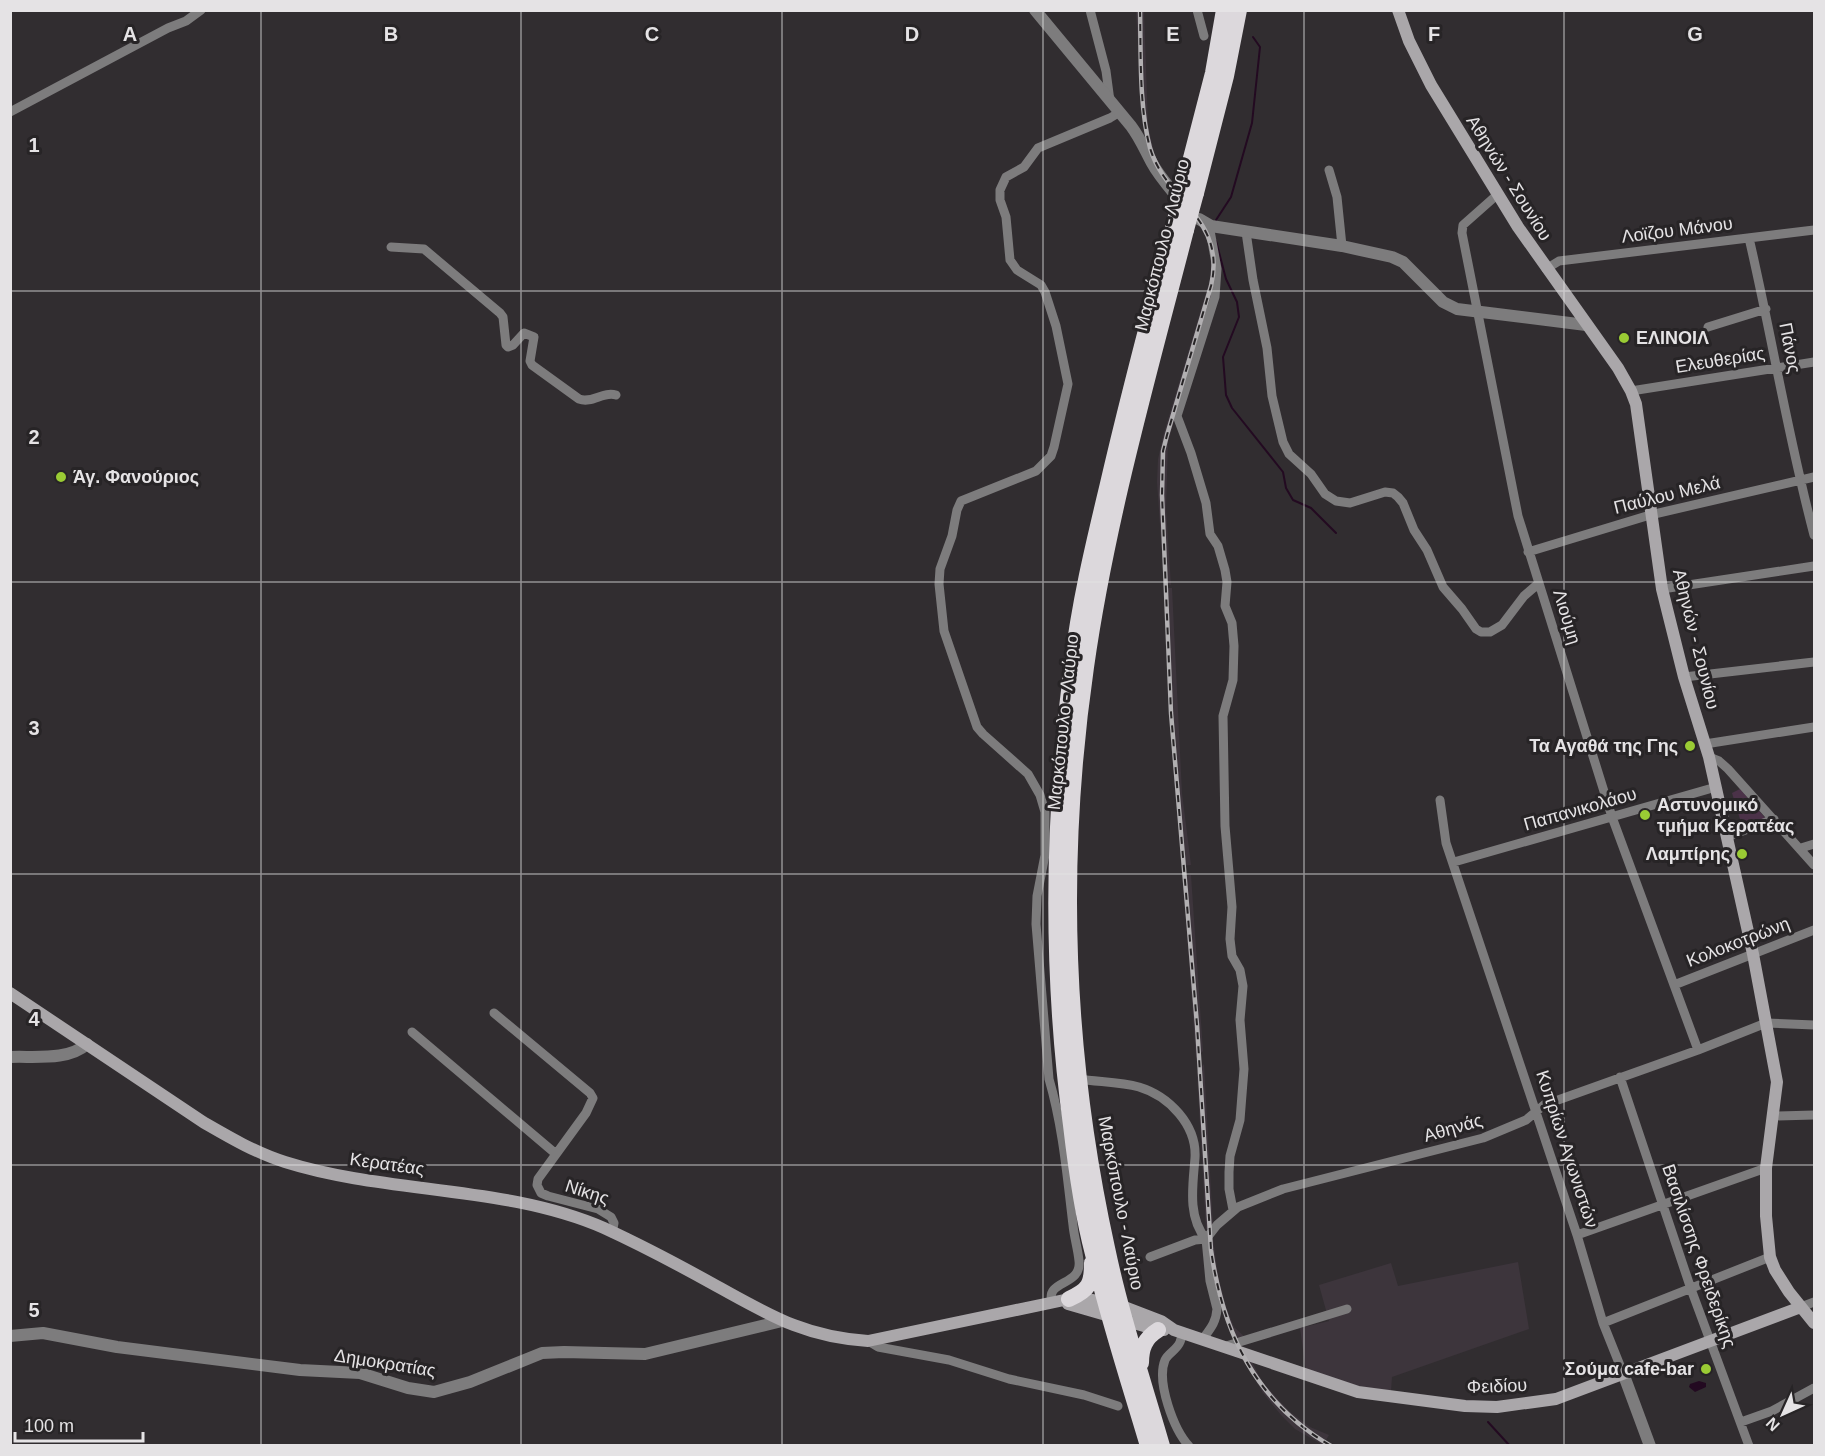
<svg xmlns="http://www.w3.org/2000/svg" width="1825" height="1456" viewBox="0 0 1825 1456" font-family="Arial,sans-serif">
  <style>
    .built { fill: #3d353c }
    .green { fill: #4b3248 }
    .water { fill: #230a21 }
    .lines { fill: none; stroke-linecap: round; stroke-linejoin: round }
    .stream { stroke: #230a21; stroke-width: 2 }
    .minor { stroke: #7d7c7d; stroke-width: 9 }
    .tertiary { stroke: #7d7c7d; stroke-width: 12 }
    .secondary { stroke: #aaa7aa; stroke-width: 12 }
    .trunk { stroke: #dcd8dc; stroke-width: 16 }
    .rail-casing { stroke: #b2b0b2; stroke-width: 4.5 }
    .rail { stroke: #272426; stroke-width: 2; stroke-dasharray: 7; stroke-linecap: butt }
    .trunk-bridge { stroke: #dcd8dc; stroke-width: 16 }
    .grid { fill: none; stroke: #e5e3e5; stroke-width: 1.5; stroke-opacity: 0.55 }
    .poi-dot { fill: #9acb34; stroke: #272426; stroke-width: 2 }
    .labels { text-anchor: middle; stroke-width: 6; stroke-linejoin: round; paint-order: stroke }
    .street-label { font-size: 18px; fill: #e5e3e5; stroke: #272426 }
    .poi-label { font-size: 18px; font-weight: bold; fill: #e5e3e5; stroke: #272426; text-anchor: start }
    .grid-label { font-size: 20px; text-anchor: middle; font-weight: bold; fill: #e5e3e5; stroke: #272426; stroke-width: 6; stroke-linejoin: round; paint-order: stroke }
  </style>
  <rect width="100%" height="100%" fill="#312d30"/>
  <path class="built" d="M1136 11H1144L1148 126 1155 157 1162 173 1150 149 1143 124Z
    M1212 273 1214 276 1209 307 1186 379 1168 442 1166 508 1171 585 1164 583 1157 482 1158 459 1164 433Z
    M1164 588H1172L1182 793 1191 865 1182 866 1173 766Z
    M1191 875 1203 1051 1196 1058 1183 876Z
    M1204 1064 1213 1226 1209 1229H1206L1197 1072Z
    M1213 1239 1218 1276 1226 1307 1234 1327 1246 1338 1241 1340 1232 1334 1225 1319 1213 1269 1210 1247Z
    M1518 1262 1529 1329 1392 1377 1391 1391 1358 1386 1306 1371 1300 1328 1329 1321 1319 1285 1391 1263 1398 1286Z
    M1244 1360 1252 1362 1263 1383 1289 1411 1310 1427 1329 1435 1323 1445 1295 1429 1281 1415 1263 1393Z"/>
  <path class="green" d="M1740 789 1767 820 1743 829 1732 793Z"/>
  <path class="water" d="M1699 1381 1706 1383V1387L1695 1392 1689 1387 1690 1384Z"/>
  <g class="lines">
    <path class="stream" d="M1216 220 1231 197 1252 123 1260 47 1253 37
      M1216 241 1226 279 1237 302 1239 317 1223 357 1226 395 1232 408 1283 472 1286 488 1293 500 1311 508 1336 533
      M1488 1422 1510 1446"/>
    <path class="minor" d="M1090 10 1106 71 1110 101
      M1197 10 1204 36
      M10 112 168 28 186 21 201 10
      M1329 170 1337 197 1342 246
      M1498 194 1463 225 1462 233 1518 516 1612 817 1698 1050
      M1209 225 1217 269 1215 297 1177 416 1191 453 1206 503 1210 534 1218 546 1225 570 1227 582 1225 606 1232 623 1234 646 1233 680 1223 716 1225 826 1232 907 1230 939 1232 956 1240 970 1243 986 1240 1020 1244 1069 1240 1120 1230 1156 1229 1172V1189L1233 1210
      M1246 232 1253 280 1267 348 1272 396 1283 442 1289 454 1311 474 1325 494 1336 501 1350 503 1385 492 1393 493 1398 497 1403 503 1414 530 1427 550 1443 587 1462 609 1476 629 1481 632H1490L1502 625 1524 596 1539 583
      M1749 238C1772 337 1788 437 1814 535
      M391 247 424 249 500 313 503 317 506 345 508 347 513 345 524 333 534 337 530 361 532 365 579 399C592 404 603 391 616 395
      M1546 269 1559 261 1814 230
      M1708 327 1766 309
      M1631 391 1814 362
      M1528 552 1650 515 1814 477
      M1662 589 1814 566
      M1684 677 1814 662
      M1705 744 1814 727
      M1709 757 1719 761 1728 769 1814 865
      M1440 800 1446 843 1577 1235 1603 1323 1623 1373
      M1727 837 1774 819
      M1801 848 1814 844
      M1454 862 1716 787
      M1674 985 1814 930
      M494 1013 590 1093 593 1098 586 1113 538 1179 537 1185 541 1193 548 1196 598 1209 611 1217 614 1223 612 1233
      M412 1032 556 1154
      M1620 1077 1691 1289 1749 1446
      M1079 1079C1098 1082 1120 1082 1139 1087 1169 1096 1197 1125 1195 1158 1193 1184 1187 1217 1206 1239
      M1773 1116 1814 1115
      M1577 1235 1766 1168
      M1150 1257 1195 1240 1206 1239
      M1052 1302C1045 1280 1082 1286 1079 1261 1078 1249 1074 1237 1073 1225 1067 1176 1063 1127 1049 1079L1036 924 1037 896 1045 855V812L1040 795 1028 774 983 734 977 727 944 631 939 584 940 569 952 536 957 510 961 501 1036 471 1051 456 1054 447 1068 384 1056 326 1045 292 1041 285 1017 270 1010 260 1006 217 1000 200V190L1006 177 1024 167 1038 148 1110 118 1120 112
      M1801 1307 1814 1302
      M1603 1323 1770 1257
      M1183 1333C1182 1336 1181 1339 1180 1342 1177 1350 1168 1353 1165 1360 1156 1382 1174 1430 1189 1446
      M1202 1340C1210 1329 1216 1323 1217 1309L1210 1281 1206 1239 1217 1225 1238 1207 1283 1189 1483 1138 1526 1120 1544 1105 1698 1050 1766 1023 1814 1025
      M868 1341 878 1347 949 1360 1009 1379 1084 1395 1118 1406
      M1223 1347 1347 1309
      M1741 1422 1772 1411 1814 1388"/>
    <path class="tertiary" d="M1035 10 1131 126C1140 138 1145 150 1152 163 1159 176 1169 187 1178 198
      M1199 219 1211 226 1342 246 1392 257 1403 262 1443 302 1457 309 1586 325
      M10 1057C35 1056 68 1061 87 1044
      M10 1336 43 1333 117 1347 300 1370 360 1373 408 1388 434 1392 470 1382 542 1353 564 1352 645 1354 782 1321
      M1623 1373 1650 1446"/>
    <path class="secondary" d="M1398 10 1409 41 1431 85 1518 227 1618 368 1631 391 1636 404 1662 589 1684 677 1709 757 1753 954 1777 1082 1766 1168V1216L1770 1257 1775 1270 1789 1292 1814 1323
      M10 993 203 1122C229 1137 256 1153 285 1162 386 1194 506 1185 604 1228 641 1245 677 1264 713 1284 768 1314 803 1337 868 1341L1069 1299H1087L1122 1306 1161 1321 1174 1330 1358 1392 1465 1406 1497 1407 1556 1399 1801 1307
      M1068 1304 1144 1326 1164 1330"/>
    <path class="trunk" d="M1183 189 1213 73 1224 10
      M1196 193 1226 76 1239 10
      M1069 1299C1089 1290 1092 1284 1092 1263
      M1141 1363C1141 1348 1145 1338 1158 1330
      M1148 1446C1129 1382 1108 1318 1093 1254 1082 1212 1076 1168 1071 1125 1050 970 1052 820 1072 665 1079 605 1093 546 1107 488 1127 401 1150 314 1173 228
      M1162 1446C1143 1380 1121 1315 1107 1248 1065 1057 1058 860 1086 667 1107 519 1149 374 1186 230"/>
    <defs>
      <path id="rail" d="M1140 10C1141 53 1139 107 1150 148 1166 202 1227 218 1211 286L1167 435 1163 451 1162 495 1171 713 1197 1025 1211 1250C1223 1334 1256 1402 1331 1446"/>
    </defs>
    <use href="#rail" class="rail-casing"/>
    <use href="#rail" class="rail"/>
    <path class="trunk-bridge" d="M1173 228 1183 189
      M1186 230 1196 193"/>
  </g>
  <path class="grid" d="M261 10V1446M521 10V1446M782 10V1446M1043 10V1446M1304 10V1446M1564 10V1446M10 291H1814M10 582H1814M10 874H1814M10 1165H1814"/>
  <g class="poi-dot">
    <circle cx="1624" cy="338" r="6"/>
    <circle cx="61" cy="477" r="6"/>
    <circle cx="1690" cy="746" r="6"/>
    <circle cx="1645" cy="815" r="6"/>
    <circle cx="1742" cy="854" r="6"/>
    <circle cx="1706" cy="1369" r="6"/>
  </g>
  <g class="labels">
    <g class="street-label">
      <text transform="translate(1509 178) rotate(58)" y="6">Αθηνών - Σουνίου</text>
      <text transform="translate(1677 230) rotate(-7)" y="6">Λοϊζου Μάνου</text>
      <text transform="translate(1162 245) rotate(-76)" y="6">Μαρκόπουλο - Λαύριο</text>
      <text transform="translate(1790 348) rotate(79)" y="6">Πάνος</text>
      <text transform="translate(1720 360) rotate(-9)" y="6">Ελευθερίας</text>
      <text transform="translate(1667 495) rotate(-14)" y="6">Παύλου Μελά</text>
      <text transform="translate(1567 617) rotate(73)" y="6">Λιούμη</text>
      <text transform="translate(1696 639) rotate(76)" y="6">Αθηνών - Σουνίου</text>
      <text transform="translate(1063 722) rotate(-84)" y="6">Μαρκόπουλο - Λαύριο</text>
      <text transform="translate(1580 809) rotate(-16)" y="6">Παπανικολάου</text>
      <text transform="translate(1738 942) rotate(-21)" y="6">Κολοκοτρώνη</text>
      <text transform="translate(1453 1128) rotate(-16)" y="6">Αθηνάς</text>
      <text transform="translate(1567 1149) rotate(72)" y="6">Κυπρίων Αγωνιστών</text>
      <text transform="translate(387 1164) rotate(8)" y="6">Κερατέας</text>
      <text transform="translate(587 1192) rotate(18)" y="6">Νίκης</text>
      <text transform="translate(1121 1203) rotate(79)" y="6">Μαρκόπουλο - Λαύριο</text>
      <text transform="translate(1699 1256) rotate(71)" y="6">Βασιλίσσης Φρειδερίκης</text>
      <text transform="translate(385 1363) rotate(9)" y="6">Δημοκρατίας</text>
      <text transform="translate(1497 1386) rotate(-2)" y="6">Φειδίου</text>
    </g>
    <g class="poi-label">
      <text x="1636" y="344">ΕΛΙΝΟΙΛ</text>
      <text x="73" y="483">Άγ. Φανούριος</text>
      <text x="1678" y="752" text-anchor="end">Τα Αγαθά της Γης</text>
      <text x="1657" y="811">Αστυνομικό<tspan x="1657" dy="21">τμήμα Κερατέας</tspan></text>
      <text x="1730" y="860" text-anchor="end">Λαμπίρης</text>
      <text x="1694" y="1375" text-anchor="end">Σούμα cafe-bar</text>
    </g>
  </g>
  <g class="grid-label">
    <text x="130" y="41">A</text>
    <text x="391" y="41">B</text>
    <text x="652" y="41">C</text>
    <text x="912" y="41">D</text>
    <text x="1173" y="41">E</text>
    <text x="1434" y="41">F</text>
    <text x="1695" y="41">G</text>
    <text x="34" y="152">1</text>
    <text x="34" y="444">2</text>
    <text x="34" y="735">3</text>
    <text x="34" y="1026">4</text>
    <text x="34" y="1317">5</text>
  </g>
  <rect width="1825" height="1456" fill="none" stroke="#e5e3e5" stroke-width="24"/>
  <g transform="translate(1783 1414) rotate(225)" stroke="#272426" stroke-width="4.5" paint-order="stroke">
  <path d="M0-4.5L10 22L0 15L-10 22Z" fill="#e5e3e5"/>
  <text y="-9" font-size="16" font-weight="bold" text-anchor="middle" fill="#e5e3e5">N</text>
  </g>
  <path d="M15 1432v9h128v-9" fill="none" stroke="#e5e3e5" stroke-width="3"/>
  <text x="24" y="1432" font-size="18" fill="#e5e3e5" stroke="#272426" stroke-width="4.5" paint-order="stroke">100 m</text>
</svg>
